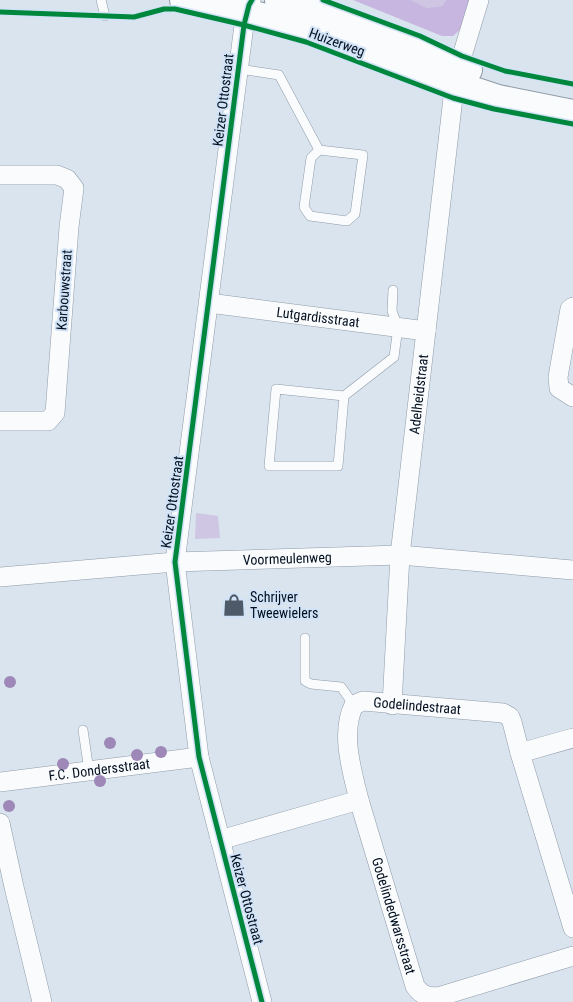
<svg xmlns="http://www.w3.org/2000/svg" width="573" height="1002" viewBox="0 0 573 1002" font-family="'Roboto Condensed',sans-serif">
  <style>
    .green { fill: #cec6e2 }
    .forest { fill: #c7b6e0 }
    .lines { fill: none; stroke-linecap: round; stroke-linejoin: round }
    .service-casing { stroke: #8f9ba8; stroke-width: 10 }
    .minor-casing { stroke: #8f9ba8; stroke-width: 20 }
    .secondary-casing { stroke: #8f9ba8; stroke-width: 28 }
    .service { stroke: #f9fbfd; stroke-width: 9 }
    .minor { stroke: #f9fbfd; stroke-width: 19 }
    .secondary { stroke: #f9fbfd; stroke-width: 26 }
    .cycleway-casing { stroke: #d2e3f7; stroke-width: 8 }
    .cycleway { stroke: #00873e; stroke-width: 5 }
    .tree { fill: #9e88b8 }
    .labels { text-anchor: middle; stroke-width: 4; stroke-linejoin: round; paint-order: stroke }
    .street-label { font-size: 14px; fill: #020f1f; stroke: #d2e3f7 }
    .poi-label { font-size: 14px; fill: #020f1f; stroke: #d2e3f7; text-anchor: start }
  </style>
  <rect width="100%" height="100%" fill="#dae4ef"/>
  <path class="green" d="M411 0H446L442 6 427 8Z
    M196 513 218 516 220 538 195 539Z"/>
  <path class="forest" d="M353 0H411L427 8 442 6 446 0H470L461 29 453 36H442Z"/>
  <g class="lines">
    <defs>
      <path id="service" d="M101 0 105 16
        M239 69 279 75 319 150
        M319 150 363 155 355 214 347 221 310 216 304 207 311 158Z
        M276 389 344 396 338 466H269Z
        M344 396 394 357 398 327 392 311 393 290
        M305 638V681L311 684 341 687 354 705
        M83 730 89 771"/>
      <g id="minor">
        <path d="M251 1 249 5 244 25 175 562 199 757 262 1002"/>
        <path d="M0 175H57L67 179 74 188 69 227 55 413 48 421H0"/>
        <path id="s1" d="M209 303 426 331"/>
        <path d="M573 307 570 309 558 377 559 388 573 397"/>
        <path id="s2" d="M0 577 175 562 400 555 573 570"/>
        <path id="s3" d="M392 705 400 555 453 98 462 56 479 0"/>
        <path d="M520 753 573 738"/>
        <path id="s4" d="M0 782 199 757"/>
        <path id="s5" d="M359 800 415 986C422 996 429 998 441 996L573 956"/>
        <path d="M0 823 14 887 42 1002"/>
        <path id="s6" d="M220 840 359 800C352 771 340 733 354 705L363 701 503 713 510 717 512 722 520 753 573 928"/>
      </g>
      <path id="secondary" d="M183 0 247 12 310 29 456 84 498 98 573 113
        M278 0C344 17 405 46 469 70"/>
    </defs>
    <use href="#service" class="service-casing"/>
    <use href="#minor" class="minor-casing"/>
    <use href="#secondary" class="secondary-casing"/>
    <use href="#service" class="service"/>
    <use href="#minor" class="minor"/>
    <use href="#secondary" class="secondary"/>
    <defs>
      <path id="cycleway" d="M252 0 249 5 244 25 175 562 199 757 262 1002
        M323 0 420 36 462 56 505 71 573 84
        M0 12 134 17 164 9H175L244 25 306 42 453 98 494 109 573 124"/>
    </defs>
    <use href="#cycleway" class="cycleway-casing"/>
    <use href="#cycleway" class="cycleway"/>
  </g>
  <g class="tree">
    <circle cx="10" cy="682" r="6"/>
    <circle cx="110" cy="743" r="6"/>
    <circle cx="161" cy="752" r="6"/>
    <circle cx="137" cy="755" r="6"/>
    <circle cx="63" cy="764" r="6"/>
    <circle cx="100" cy="781" r="6"/>
    <circle cx="9" cy="806" r="6"/>
  </g>
  <defs>
    <symbol id="shop-bare" viewBox="-9 -9 18 18"><path d="M-5-2.5h2.3a2.7 3.5 0 0 1 5.4 0H5L5.5 6h-11ZM-1.5-2.5h3a1.5 2.3 0 0 0-3 0Z" fill="#4e5a68" stroke="#d2e3f7" stroke-width="2.5" paint-order="stroke"/></symbol>
  </defs>
  <g fill-rule="evenodd">
    <use href="#shop-bare" x="218" y="589" width="32" height="32"/>
  </g>
  <g class="labels">
    <g class="street-label">
      <text transform="translate(337 42) rotate(20)" y="5">Huizerweg</text>
      <text transform="translate(223 100) rotate(-83)" y="5">Keizer Ottostraat</text>
      <text transform="translate(64 290) rotate(-86)" y="5">Karbouwstraat</text>
      <text dy="5" stroke="none"><textPath href="#s1" startOffset="110">Lutgardisstraat</textPath></text>
      <text dy="5" stroke="none"><textPath href="#s3" startOffset="312">Adelheidstraat</textPath></text>
      <text transform="translate(172 502) rotate(-82)" y="5">Keizer Ottostraat</text>
      <text dy="5" stroke="none"><textPath href="#s2" startOffset="288">Voormeulenweg</textPath></text>
      <text dy="5" stroke="none"><textPath href="#s6" startOffset="306">Godelindestraat</textPath></text>
      <text dy="5" stroke="none"><textPath href="#s4" startOffset="100">F.C. Dondersstraat</textPath></text>
      <text transform="translate(247 899) rotate(75)" y="5">Keizer Ottostraat</text>
      <text dy="5" stroke="none"><textPath href="#s5" startOffset="121">Godelindedwarsstraat</textPath></text>
    </g>
    <g class="poi-label">
      <text x="250" y="602">Schrijver<tspan x="250" dy="16">Tweewielers</tspan></text>
    </g>
  </g>
</svg>
